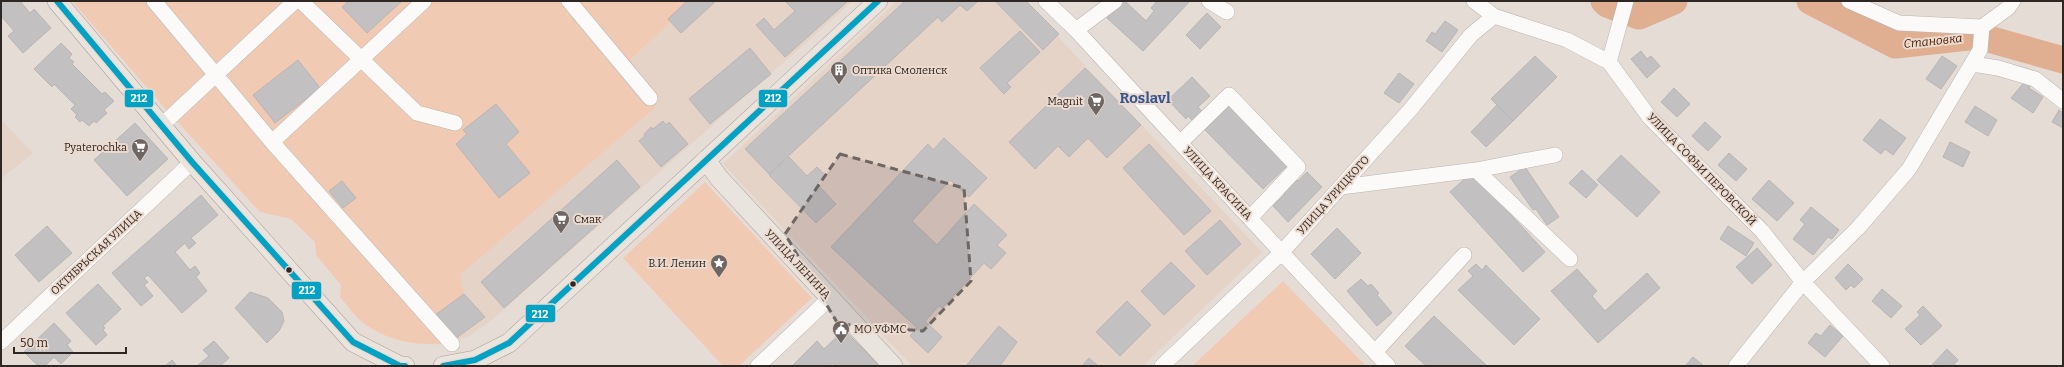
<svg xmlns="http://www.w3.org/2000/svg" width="2064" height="367" viewBox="0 0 2064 367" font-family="Bitter,serif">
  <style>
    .built { fill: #e6d3c8 }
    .green { fill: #f1cab4 }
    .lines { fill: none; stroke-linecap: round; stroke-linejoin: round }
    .river { stroke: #e0ae91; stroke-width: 27 }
    .building { fill: #c3c0c1; stroke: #b7b5b5 }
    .minor-casing { stroke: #bcb4b0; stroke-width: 16 }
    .major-casing { stroke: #ad9e96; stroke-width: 20 }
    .minor { stroke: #fbfaf9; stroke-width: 15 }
    .major { stroke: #eae4df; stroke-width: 19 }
    .bus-1-casing { stroke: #eddacf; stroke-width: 9 }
    .bus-1 { stroke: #02a2c5; stroke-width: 6 }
    .marked { fill: #6e6662; fill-opacity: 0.2; stroke: #6e6662; stroke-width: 3; stroke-dasharray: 8 5; stroke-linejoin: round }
    .bus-dot { fill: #2e2723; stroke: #eddacf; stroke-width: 1.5 }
    .labels { text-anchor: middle; stroke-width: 4; stroke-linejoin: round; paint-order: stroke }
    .poi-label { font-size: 11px; fill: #2e2723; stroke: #eddacf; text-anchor: start }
    .street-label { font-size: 11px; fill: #2e2723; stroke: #eddacf }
    .water-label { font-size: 12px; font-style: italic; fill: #461b00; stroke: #eddacf }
    .district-label { font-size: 15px; font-weight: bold; fill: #34578f; stroke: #eddacf }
    .line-badge { stroke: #eddacf; stroke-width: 1.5 }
    .badge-label { font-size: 11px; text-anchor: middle; font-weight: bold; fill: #fff }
  </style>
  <rect width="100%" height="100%" fill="#e6dcd6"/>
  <path class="built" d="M693 1H853L492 320 468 337 455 339 464 294 459 275 657 105 650 98 631 59Z
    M897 1H1024L1262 252 1143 366H912L723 164Z
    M1 120 33 153 1 179Z"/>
  <path class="green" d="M72 1H693L631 59 650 98 658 105 460 275 464 294 452 344C418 345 393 344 363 323 355 316 347 305 340 297L341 285 316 255 315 242 291 219 260 212 162 105Z
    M705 182 812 298 739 366H723L623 258Z
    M1283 281 1366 366H1192Z"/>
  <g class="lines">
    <path class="river" d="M1604 1 1607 4 1639 16 1674 1
      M1810 1 1895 45 1978 36 2063 60"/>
  </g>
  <path class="building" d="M1 1H20L30 13 34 9 51 28 23 53 8 36 14 31 1 16Z
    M349 1H402L367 33 342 7Z
    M687 1H716L681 33 668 19Z
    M785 1H848L785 57 756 25 764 18 774 30 795 11Z
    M905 1H978L967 11 960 5 942 22 938 17 769 174 745 149Z
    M995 1H1026L1059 34 1043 50Z
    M1122 1H1125L1146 21 1154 11 1151 8 1157 1H1190L1143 51 1107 18Z
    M1207 13 1221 27 1200 49 1186 35Z
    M1445 21 1458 30 1442 52 1426 41 1432 32 1435 34Z
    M1020 31 1040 52 1007 83 1011 87 1004 94 980 68Z
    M61 43 72 54 69 58 74 62 72 64 102 94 105 92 114 101 104 110 107 113 96 123 94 121 89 126 82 120 80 122 75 117 77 115 71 109 75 105 54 84 52 87 34 69Z
    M750 48 771 74 710 124 689 99Z
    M1641 51 1647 59 1651 56 1660 66 1647 78 1631 59Z
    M1535 56 1557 77 1513 121 1491 99Z
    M1942 56 1957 66 1941 89 1926 79Z
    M298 60 320 88 275 123 253 95Z
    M1085 68 1141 125 1107 158 1088 138 1069 157 1058 146 1035 169 1009 142Z
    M1399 73 1414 84 1399 103 1384 93Z
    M1192 77 1210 96 1198 107 1203 112 1193 121 1188 116 1186 119 1168 100Z
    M2026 80 2031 84 2029 88 2043 97 2033 113 2011 98Z
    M1674 88 1690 104 1677 117 1661 102Z
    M1232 103 1252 124 1248 127 1275 154 1278 150 1290 163 1263 189 1205 130Z
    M496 104 519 132 506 144 530 173 499 198 456 144 467 134 463 130Z
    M1497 105 1513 121 1486 147 1471 132Z
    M1975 106 1997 120 1988 136 1965 122Z
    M2059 110 2063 113V128L2052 122Z
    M1880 119 1906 138 1893 155 1885 149 1881 154 1863 140Z
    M663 121 666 125 669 122 688 144 661 167 639 141 645 136 644 134 651 127 653 129Z
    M1705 122 1721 137 1708 151 1692 136Z
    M135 123 168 159 127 196 94 160Z
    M944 138 987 178 969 197 950 180 912 221 937 245 974 204 1007 235 997 245 1006 253 991 269 984 263 942 308 939 306 925 321 942 337 928 353 910 336 917 328 831 247 928 144 933 150Z
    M1950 142 1970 152 1963 167 1943 157Z
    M1149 144 1211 211 1184 235 1123 168Z
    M1729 153 1747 169 1736 181 1718 165Z
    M1621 155 1660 192 1637 217 1597 180Z
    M789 157 807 176 817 167 826 176 817 184 836 204 816 223 769 175Z
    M617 160 640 187 504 308 481 282Z
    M1525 167 1559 217 1547 225 1536 209 1533 210 1510 177Z
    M1582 170 1598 185 1586 198 1569 183Z
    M1307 172 1322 187 1288 222 1273 206 1285 194 1282 190 1294 177 1298 181Z
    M1472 172 1545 252 1523 272 1450 192Z
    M1769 180 1794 203 1777 221 1752 199Z
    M342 181 356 198 343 208 329 191Z
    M201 195 218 215 191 238 196 243 189 249 185 243 175 252 190 270 195 266 200 273 196 277 207 291 182 313 148 275 144 278 148 282 144 285 153 296 141 306 112 273Z
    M1811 207 1839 230 1832 239 1828 237 1813 255 1793 239 1805 224 1800 220Z
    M1220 220 1241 244 1207 275 1185 251Z
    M47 226 72 253 39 282 15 255Z
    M1728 226 1754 243 1746 256 1720 239Z
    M1337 228 1361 253 1335 279 1311 254Z
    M1757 248 1772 265 1752 284 1736 267Z
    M1171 262 1195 286 1164 315 1141 291Z
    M1476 264 1482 270 1486 265 1540 319 1514 345 1458 290 1473 276 1468 271Z
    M1848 264 1863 279 1854 288 1851 285 1846 290 1835 278Z
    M1577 269 1597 291 1592 296 1605 311 1647 273 1660 288 1598 343 1551 291Z
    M1361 279 1368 286 1371 284 1379 293 1377 295 1392 313 1377 326 1347 291Z
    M98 284 121 309 103 326 105 328 103 330 107 335 96 345 66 313Z
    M1882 289 1902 306 1891 318 1872 301Z
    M250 292 268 298 282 312 284 321 279 331 267 343 235 308Z
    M464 294 485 317 455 339 435 315Z
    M1127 301 1151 325 1120 356 1096 332Z
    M1923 306 1942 326 1921 345 1905 329 1920 315 1917 312Z
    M1434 316 1487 366H1426L1405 346Z
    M54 323 71 341 67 345 73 352 61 364 54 357 45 366H38L24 352Z
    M1830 325 1843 336 1825 357 1808 343 1816 333 1821 336Z
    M999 326 1017 342 1000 366H966Z
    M844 330 880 366H835L832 363 830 366H792L817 341 824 349Z
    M214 341 229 358 220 366H197L209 356 203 350Z
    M1947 349 1958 360 1953 366H1931Z
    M1693 357 1704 366H1685Z
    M1089 358 1098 366H1082Z
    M172 360 177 366H165Z"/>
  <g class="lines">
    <defs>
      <path id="minor" d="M154 1 272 142 452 344
        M301 1 417 113 455 123
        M569 1 650 98
        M1046 1 1076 30C1179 142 1283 255 1388 366
        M1209 1 1227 12
        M1474 1 1494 16 1567 40 1609 62 1650 118 1762 231 1803 282 1882 366
        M1982 27 2008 8 2013 1
        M1076 30 1115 1
        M1609 62 1626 1
        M1973 64 1998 68 2035 79 2063 101
        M162 125 295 1
        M272 142 424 1
        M1180 143 1229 95 1298 167 1250 218
        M1476 170 1555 155
        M1341 187 1476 170 1570 259
        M1 342 192 162
        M1375 352 1464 255
        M758 366 830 298
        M1162 366 1281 253 1410 110 1471 35 1494 16
        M1736 366 1803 282 1858 228 1909 169 1980 50 1982 27 1899 23 1849 1"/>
      <path id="major" d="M57 1 192 162 353 342 400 366H405
        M706 160 719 178 893 366
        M443 366 475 360 509 343 878 1"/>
    </defs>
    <use href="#minor" class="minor-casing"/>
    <use href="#major" class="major-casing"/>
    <use href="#minor" class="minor"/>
    <use href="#major" class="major"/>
    <defs>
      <path id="bus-1" d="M57 1 192 162 353 342 400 366H405
        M443 366 475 360 509 343 878 1"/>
    </defs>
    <use href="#bus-1" class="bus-1-casing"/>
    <use href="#bus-1" class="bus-1"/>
  </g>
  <path class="marked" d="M840 154 964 188 971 281 923 331 838 324 785 234Z"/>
  <defs>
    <symbol id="building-pin" viewBox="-11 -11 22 30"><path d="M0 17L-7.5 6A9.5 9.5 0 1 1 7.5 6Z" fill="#6e6662" stroke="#eddacf"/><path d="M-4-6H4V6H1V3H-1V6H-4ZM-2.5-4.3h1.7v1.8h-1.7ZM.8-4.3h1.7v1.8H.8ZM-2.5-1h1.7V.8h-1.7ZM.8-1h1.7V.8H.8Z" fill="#fff"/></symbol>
    <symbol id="supermarket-pin" viewBox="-11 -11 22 30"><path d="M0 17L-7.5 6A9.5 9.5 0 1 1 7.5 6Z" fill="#6e6662" stroke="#eddacf"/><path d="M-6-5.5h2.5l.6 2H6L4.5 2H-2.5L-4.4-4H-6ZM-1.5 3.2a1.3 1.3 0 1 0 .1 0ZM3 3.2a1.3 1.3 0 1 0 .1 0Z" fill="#fff"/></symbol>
    <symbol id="sight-pin" viewBox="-11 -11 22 30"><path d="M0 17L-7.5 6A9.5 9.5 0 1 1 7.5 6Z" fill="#6e6662" stroke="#eddacf"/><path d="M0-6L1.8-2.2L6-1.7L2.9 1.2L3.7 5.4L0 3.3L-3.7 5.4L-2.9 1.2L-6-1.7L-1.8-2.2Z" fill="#fff"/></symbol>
    <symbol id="civic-pin" viewBox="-11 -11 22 30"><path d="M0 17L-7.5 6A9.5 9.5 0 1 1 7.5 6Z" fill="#6e6662" stroke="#eddacf"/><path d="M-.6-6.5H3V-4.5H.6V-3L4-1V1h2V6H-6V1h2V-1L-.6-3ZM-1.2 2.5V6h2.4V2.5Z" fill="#fff"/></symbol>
  </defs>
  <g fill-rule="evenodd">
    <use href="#building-pin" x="829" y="60" width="20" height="27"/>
    <use href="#supermarket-pin" x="1086" y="91" width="20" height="27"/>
    <use href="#supermarket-pin" x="130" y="137" width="20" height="27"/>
    <use href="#supermarket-pin" x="551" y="209" width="20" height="27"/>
    <use href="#sight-pin" x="709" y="253" width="20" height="27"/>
    <use href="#civic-pin" x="831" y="319" width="20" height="27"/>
  </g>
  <g class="bus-dot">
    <circle cx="289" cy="270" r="3.5"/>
    <circle cx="573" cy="284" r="3.5"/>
  </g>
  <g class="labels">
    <g class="poi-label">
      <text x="852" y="74">Оптика Смоленск</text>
      <text x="1083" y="105" text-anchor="end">Magnit</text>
      <text x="127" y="151" text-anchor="end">Pyaterochka</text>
      <text x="574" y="223">Смак</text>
      <text x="706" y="267" text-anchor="end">В.И. Ленин</text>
      <text x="854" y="333">МО УФМС</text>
    </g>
    <g class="street-label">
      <text transform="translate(1702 169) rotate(46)" y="4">УЛИЦА СОФЬИ ПЕРОВСКОЙ</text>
      <text transform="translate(1218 183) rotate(47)" y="4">УЛИЦА КРАСИНА</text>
      <text transform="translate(1333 195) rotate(-48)" y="4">УЛИЦА УРИЦКОГО</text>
      <text transform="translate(96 252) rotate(-43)" y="4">ОКТЯБРЬСКАЯ УЛИЦА</text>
      <text transform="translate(798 264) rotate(47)" y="4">УЛИЦА ЛЕНИНА</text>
    </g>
    <g class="water-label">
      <text transform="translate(1933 41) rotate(-6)" y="4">Становка</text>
    </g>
    <g class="district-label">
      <text x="1145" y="103">Roslavl</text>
    </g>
  </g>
  <g class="line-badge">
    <rect x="758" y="89" width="30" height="19" rx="4" fill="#02a2c5"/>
    <rect x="124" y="89" width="30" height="19" rx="4" fill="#02a2c5"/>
    <rect x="291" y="281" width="31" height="19" rx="4" fill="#02a2c5"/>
    <rect x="525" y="304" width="31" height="19" rx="4" fill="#02a2c5"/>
  </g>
  <g class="badge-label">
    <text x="773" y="102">212</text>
    <text x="139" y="102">212</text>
    <text x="307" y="294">212</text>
    <text x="540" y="318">212</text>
  </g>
  <rect width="2064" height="367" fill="none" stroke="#2e2723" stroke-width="4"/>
  <path d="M14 347v6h112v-6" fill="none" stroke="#2e2723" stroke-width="2"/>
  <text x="20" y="347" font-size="12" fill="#2e2723" stroke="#eddacf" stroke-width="3" paint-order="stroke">50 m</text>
</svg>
